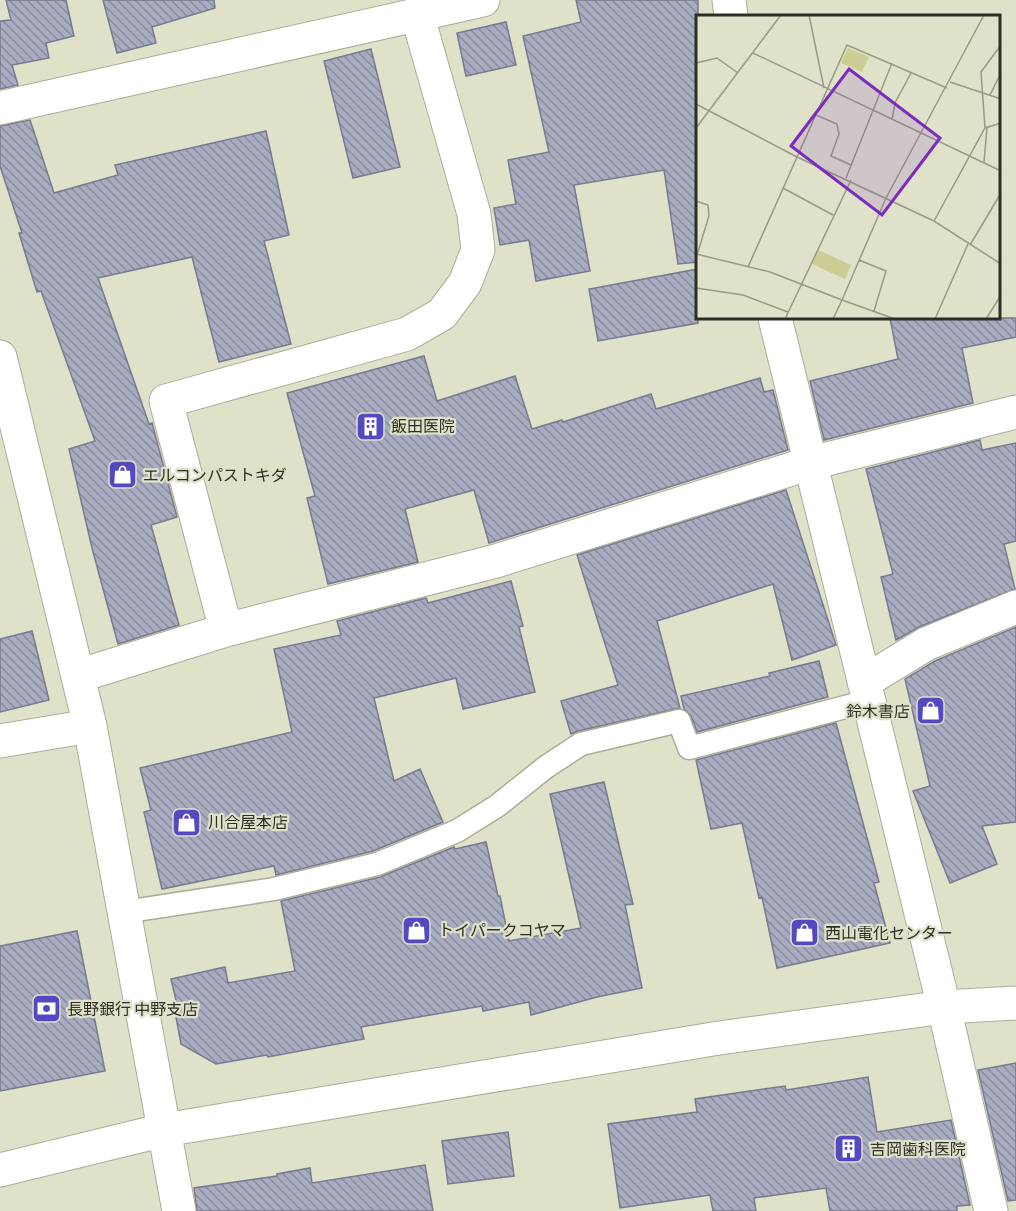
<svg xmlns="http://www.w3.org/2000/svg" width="1016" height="1211" viewBox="0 0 1016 1211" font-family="Barlow,'Noto Sans JP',sans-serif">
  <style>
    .building { fill: url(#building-back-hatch); stroke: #787a8f; stroke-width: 1.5 }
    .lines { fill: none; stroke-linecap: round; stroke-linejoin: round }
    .lane-casing { stroke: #acad96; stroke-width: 25 }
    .street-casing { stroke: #acad96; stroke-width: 35 }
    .secondary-casing { stroke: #acad96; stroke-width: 35 }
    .lane { stroke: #fff; stroke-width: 22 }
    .street { stroke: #fff; stroke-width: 33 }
    .secondary { stroke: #fff; stroke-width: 33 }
    .labels { text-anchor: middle; stroke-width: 4.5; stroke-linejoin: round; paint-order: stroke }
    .poi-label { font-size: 16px; fill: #2d2e25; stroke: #dfe1c9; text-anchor: start }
    .inset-road { fill: none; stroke: #989987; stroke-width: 1.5 }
    .view { fill: #7b2cbf; fill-opacity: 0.15; stroke: #7b2cbf; stroke-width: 3 }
    .inset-edge { fill: none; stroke: #2d2e25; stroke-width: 3 }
  </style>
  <defs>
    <pattern id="building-back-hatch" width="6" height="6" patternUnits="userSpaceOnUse" patternTransform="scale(1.5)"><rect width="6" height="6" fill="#a9abc1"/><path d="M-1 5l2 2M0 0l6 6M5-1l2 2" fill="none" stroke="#8a8c9d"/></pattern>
  </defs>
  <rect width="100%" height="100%" fill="#dfe1c9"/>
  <path class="building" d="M6 0H66L74 36 46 43 49 58 12 65 18 85 0 89V21L11 20Z
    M103 0H214L215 8 152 27 156 43 117 53Z
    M576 0H698V262L678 264 664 170 574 185 590 271 536 281 529 240 500 245 494 208 516 204 508 160 549 152 523 36 581 22Z
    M506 22 516 65 466 76 457 33Z
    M371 49 400 167 353 178 324 61Z
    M30 120 54 193 118 175 115 165 266 131 289 235 264 241 291 344 219 362 192 257 98 278 149 424 152 423 177 517 151 525 179 625 118 644 92 548 69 449 95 441 41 291 37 292 19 233H22L0 166V126Z
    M698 269V323L598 341 589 289Z
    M890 318H1016V337L962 348 973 403 824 440 810 381 898 359Z
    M424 356 437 401 515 376 532 429 562 420 563 422 651 394 656 409 760 378 764 392 773 390 788 450 489 543 474 490 405 509 418 562 328 584 307 498 315 496 287 393Z
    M980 440 982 450 1016 443V541L1004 544 1015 589 919 627 896 640 881 577 893 574 866 469Z
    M786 490 836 645 792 660 773 584 657 621 680 708 578 731 571 734 561 701 618 685 577 555Z
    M511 581 523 626 519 627 535 692 463 709 456 678 374 698 394 781 420 769 443 822 373 851 276 875 274 866 162 889 144 812 151 810 140 768 292 732 274 649 341 635 337 621 426 598 428 603Z
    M1016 627V822L982 826 997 864 950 883 913 791 930 786 905 679 935 661Z
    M32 631 49 700 0 712V639Z
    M819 661 828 697 697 732 691 716 684 709 681 696 770 676 769 673Z
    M836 723 879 882 874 883 890 943 777 968 762 897 759 898 742 823 711 829 696 760Z
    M604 782 633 904 625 905 642 988 597 997 531 1015 529 1002 483 1011 482 1006 361 1027 364 1039 268 1057 267 1055 216 1064 181 1044 176 1017H180L171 979 225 967 228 983 295 971 281 901 380 877 454 847 455 849 486 842 498 896H500L509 941 581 928 550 794Z
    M77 931 105 1071 0 1091V946Z
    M1016 1063V1200L1008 1201 978 1070Z
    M868 1077 877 1132 951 1120 970 1205 957 1206V1211H830L826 1188 754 1198 756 1211H713L710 1195 620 1208 608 1124 697 1112 695 1099 785 1086 786 1090Z
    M508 1132 514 1176 448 1184 442 1141Z
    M425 1165 433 1211H197L194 1188 277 1176V1174L310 1168 312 1183Z"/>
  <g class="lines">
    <defs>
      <path id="lane" d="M124 912 274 889 377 864 457 831 497 806 546 767 581 744 679 721 689 748 868 701"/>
      <path id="street" d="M729 0 731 16
        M0 108 483 0
        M775 318 944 1007 991 1211
        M226 630 166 401 407 334 442 314 465 283 478 250 474 214 417 14
        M78 676 226 630 496 561 811 463 1016 412
        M864 682 926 644 1016 607
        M0 741 90 726"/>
      <path id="secondary" d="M0 357 90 726 179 1211
        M0 1170 164 1130 719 1038 944 1007 1016 1003"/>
    </defs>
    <use href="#lane" class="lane-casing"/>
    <use href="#street" class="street-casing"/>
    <use href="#secondary" class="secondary-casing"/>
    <use href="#lane" class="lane"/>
    <use href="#street" class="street"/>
    <use href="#secondary" class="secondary"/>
  </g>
  <defs>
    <symbol id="building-square" viewBox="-11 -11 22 22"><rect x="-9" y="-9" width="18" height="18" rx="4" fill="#5349c1" stroke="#dfe1c9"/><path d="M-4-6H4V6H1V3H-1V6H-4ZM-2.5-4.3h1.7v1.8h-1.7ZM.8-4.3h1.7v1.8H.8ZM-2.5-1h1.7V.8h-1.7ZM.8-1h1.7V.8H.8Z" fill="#fff"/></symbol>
    <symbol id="shop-square" viewBox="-11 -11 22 22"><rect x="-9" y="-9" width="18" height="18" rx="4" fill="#5349c1" stroke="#dfe1c9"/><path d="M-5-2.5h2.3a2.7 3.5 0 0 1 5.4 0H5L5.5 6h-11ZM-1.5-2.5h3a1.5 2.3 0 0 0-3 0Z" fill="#fff"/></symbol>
    <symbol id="bank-square" viewBox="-11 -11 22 22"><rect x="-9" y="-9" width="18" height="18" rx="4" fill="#5349c1" stroke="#dfe1c9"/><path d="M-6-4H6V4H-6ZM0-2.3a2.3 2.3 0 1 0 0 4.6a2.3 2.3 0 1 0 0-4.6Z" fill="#fff"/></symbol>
  </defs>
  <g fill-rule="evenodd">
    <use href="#building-square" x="354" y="410" width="33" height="33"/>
    <use href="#shop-square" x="106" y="458" width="33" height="33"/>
    <use href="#shop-square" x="914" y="694" width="33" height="33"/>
    <use href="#shop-square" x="170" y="806" width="33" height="33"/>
    <use href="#shop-square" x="400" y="914" width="33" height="33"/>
    <use href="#shop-square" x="788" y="916" width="33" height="33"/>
    <use href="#bank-square" x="30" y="992" width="33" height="33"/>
    <use href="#building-square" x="832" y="1132" width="33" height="33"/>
  </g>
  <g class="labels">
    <g class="poi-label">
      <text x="391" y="432">飯田医院</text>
      <text x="143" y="481">エルコンパストキダ</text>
      <text x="910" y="717" text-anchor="end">鈴木書店</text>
      <text x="208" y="828">川合屋本店</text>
      <text x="438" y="936">トイパークコヤマ</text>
      <text x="825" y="939">西山電化センター</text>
      <text x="67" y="1015">長野銀行 中野支店</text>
      <text x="870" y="1155">吉岡歯科医院</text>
    </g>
  </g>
  <g transform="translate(696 15)">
    <rect width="304" height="304" fill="#dfe1c9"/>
    <path d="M152 33 173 42 166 57 145 48ZM122 235 155 250 149 264 116 249Z" fill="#cbcd94"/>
    <path class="inset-road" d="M113 0 128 73M57 38 305 156M0 48 21 43 42 58M254 67 305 84M294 80 305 58M0 89 101 142 238 206 305 249M120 100 141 109 143 119 135 141 155 150M196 105 199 88 215 58M0 113 85 0M289 113 285 57 305 30M288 147 291 113M150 163 196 48M87 173 137 200M0 186 12 190 13 201 1 240M238 206 289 113 305 108M274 230 305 178M0 239 74 257 146 285 137 304M163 245 190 256 178 296M52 252 151 30 251 73M0 273 47 280 92 297M89 304 155 165M199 304 146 285 190 183 288 0M239 304 272 229M290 304 305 280"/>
    <path class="view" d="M153 54 244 123 186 200 95 131Z"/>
    <rect width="304" height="304" class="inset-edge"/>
  </g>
</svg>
